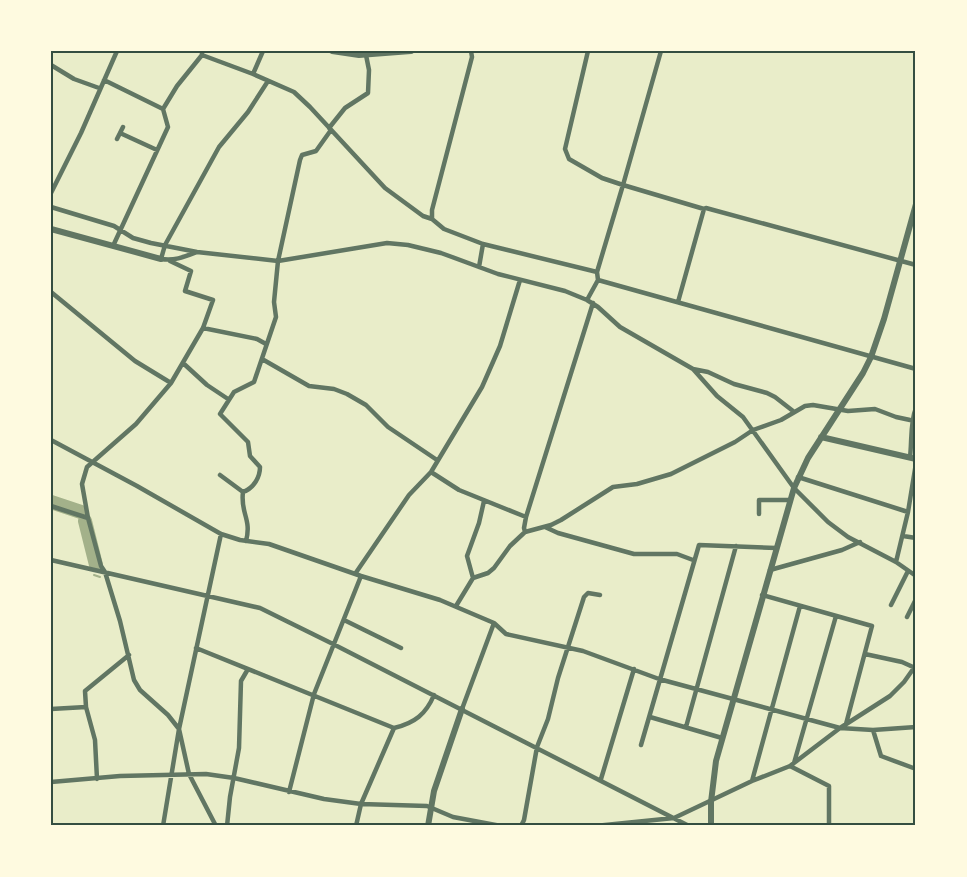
<svg xmlns="http://www.w3.org/2000/svg" width="967" height="877" viewBox="0 0 967 877" font-family="Roboto,sans-serif">
  <style>
    .lines { fill: none; stroke-linecap: round; stroke-linejoin: round }
    .stream { stroke: #a3b18a; stroke-width: 2 }
    .river { stroke: #a3b18a; stroke-width: 14 }
    .minor { stroke: #617663; stroke-width: 4.5 }
    .tertiary { stroke: #617663; stroke-width: 6 }
    .neatline { fill: none; stroke: #344e41; stroke-width: 2 }
  </style>
  <rect width="100%" height="100%" fill="#e9edc9"/>
  <g class="lines">
    <path class="stream" d="M94 575 100 577"/>
    <path class="river" d="M51 502 81 512
      M85 521 96 565"/>
    <path class="minor" d="M263 51 253 74 294 92 310 107 385 188 423 216 432 219 444 229 483 244 597 272
      M661 51 623 185 704 209 706 208 916 265
      M202 55 253 74
      M51 65 74 79 99 88
      M104 80 163 109 168 127 113 246
      M163 109 177 86 202 55V51
      M329 128 345 108 368 93 369 70 366 55
      M120 133 157 150
      M117 139 123 127
      M51 193 81 133 117 51
      M51 207 114 226 133 238 151 243 197 252 278 261 387 243 408 245 441 253 498 274 565 291 587 300 598 307 620 327 693 369 717 396 743 417 794 488 828 522 848 537 896 562 916 576
      M432 219V210L472 57 471 51
      M197 252C184 257 175 261 161 259L165 245 219 147 248 112 268 81
      M170 261 191 271 185 291 213 300 203 328 171 383 136 424 87 467 82 484 88 518 101 566 105 572 120 621 134 680 140 690 168 715 179 729 189 774 216 826
      M479 267 483 244
      M598 280 916 369
      M51 292 135 361 171 383
      M587 300 598 280 597 272 623 185 602 178 569 159 565 149 588 51
      M678 302 704 209
      M203 328 257 339 266 344
      M262 359 309 386 334 389 347 394 366 405 388 427 437 460
      M183 363 207 385 228 399
      M693 369 708 372 734 384 767 393 775 397 793 411
      M51 440 137 486 221 534 240 540 269 544 361 576 440 600 494 623 506 634 583 651 659 679 840 728 873 730 916 727
      M910 457C912 441 910 422 916 408
      M431 472 459 490 526 517
      M220 475 243 492C240 513 252 519 246 541
      M798 477 908 512
      M243 492C254 488 260 477 260 467L250 456 248 442 220 414 234 392 254 382 276 317 274 302 278 261 300 160 302 155 316 151 331 130
      M51 506 88 518
      M759 514V500H790
      M545 527 558 533 634 554H677L693 560
      M525 532 524 528 526 517 593 303
      M903 536 916 538
      M51 560 260 608 333 644 689 826
      M896 562 908 512 916 463
      M770 570 842 550 860 542
      M355 574 409 495 431 472 482 387 500 346 520 280
      M473 578 467 556 479 523 484 501
      M762 595 872 626 846 724
      M891 605 908 571
      M456 606 473 578 488 573 494 568 510 546 525 532 551 525 561 520 613 487 637 484 671 474 735 442 753 430 781 420 805 406 813 405 848 411 875 409 896 417 910 420
      M907 617 916 599
      M344 620 401 648
      M196 648 394 728
      M865 654 902 662 913 667
      M51 709 86 707
      M462 709 494 623
      M650 717 722 738
      M686 727 736 546
      M873 730 881 756 916 769
      M641 745 699 545 776 548
      M794 763 836 616
      M790 766 829 786V826
      M97 779 95 740 86 707 85 691 129 655
      M601 779 634 669
      M752 781 800 606
      M51 782 120 776 206 774 234 778 324 799 361 804 427 806 453 817 501 826
      M289 792 314 694 361 576
      M163 826 179 729 221 534
      M227 826 230 797 239 748 241 681 248 669
      M356 826 361 804 394 728C415 723 426 714 434 695
      M521 826 524 820 537 747 548 719 558 678 584 597 588 593 600 595
      M595 826 674 818 752 781 790 766 840 728 890 696 904 682 916 665"/>
    <path class="tertiary" d="M332 51 359 55 411 51
      M51 229 161 259
      M821 437 916 459
      M428 826 434 791 462 709
      M711 826V802L716 761 794 488 808 458 863 373 871 357 884 319 916 204"/>
  </g>
  <rect width="967" height="877" fill="none" stroke="#fefae0" stroke-width="105"/>
  <rect x="52" y="52" width="862" height="772" class="neatline"/>
</svg>
